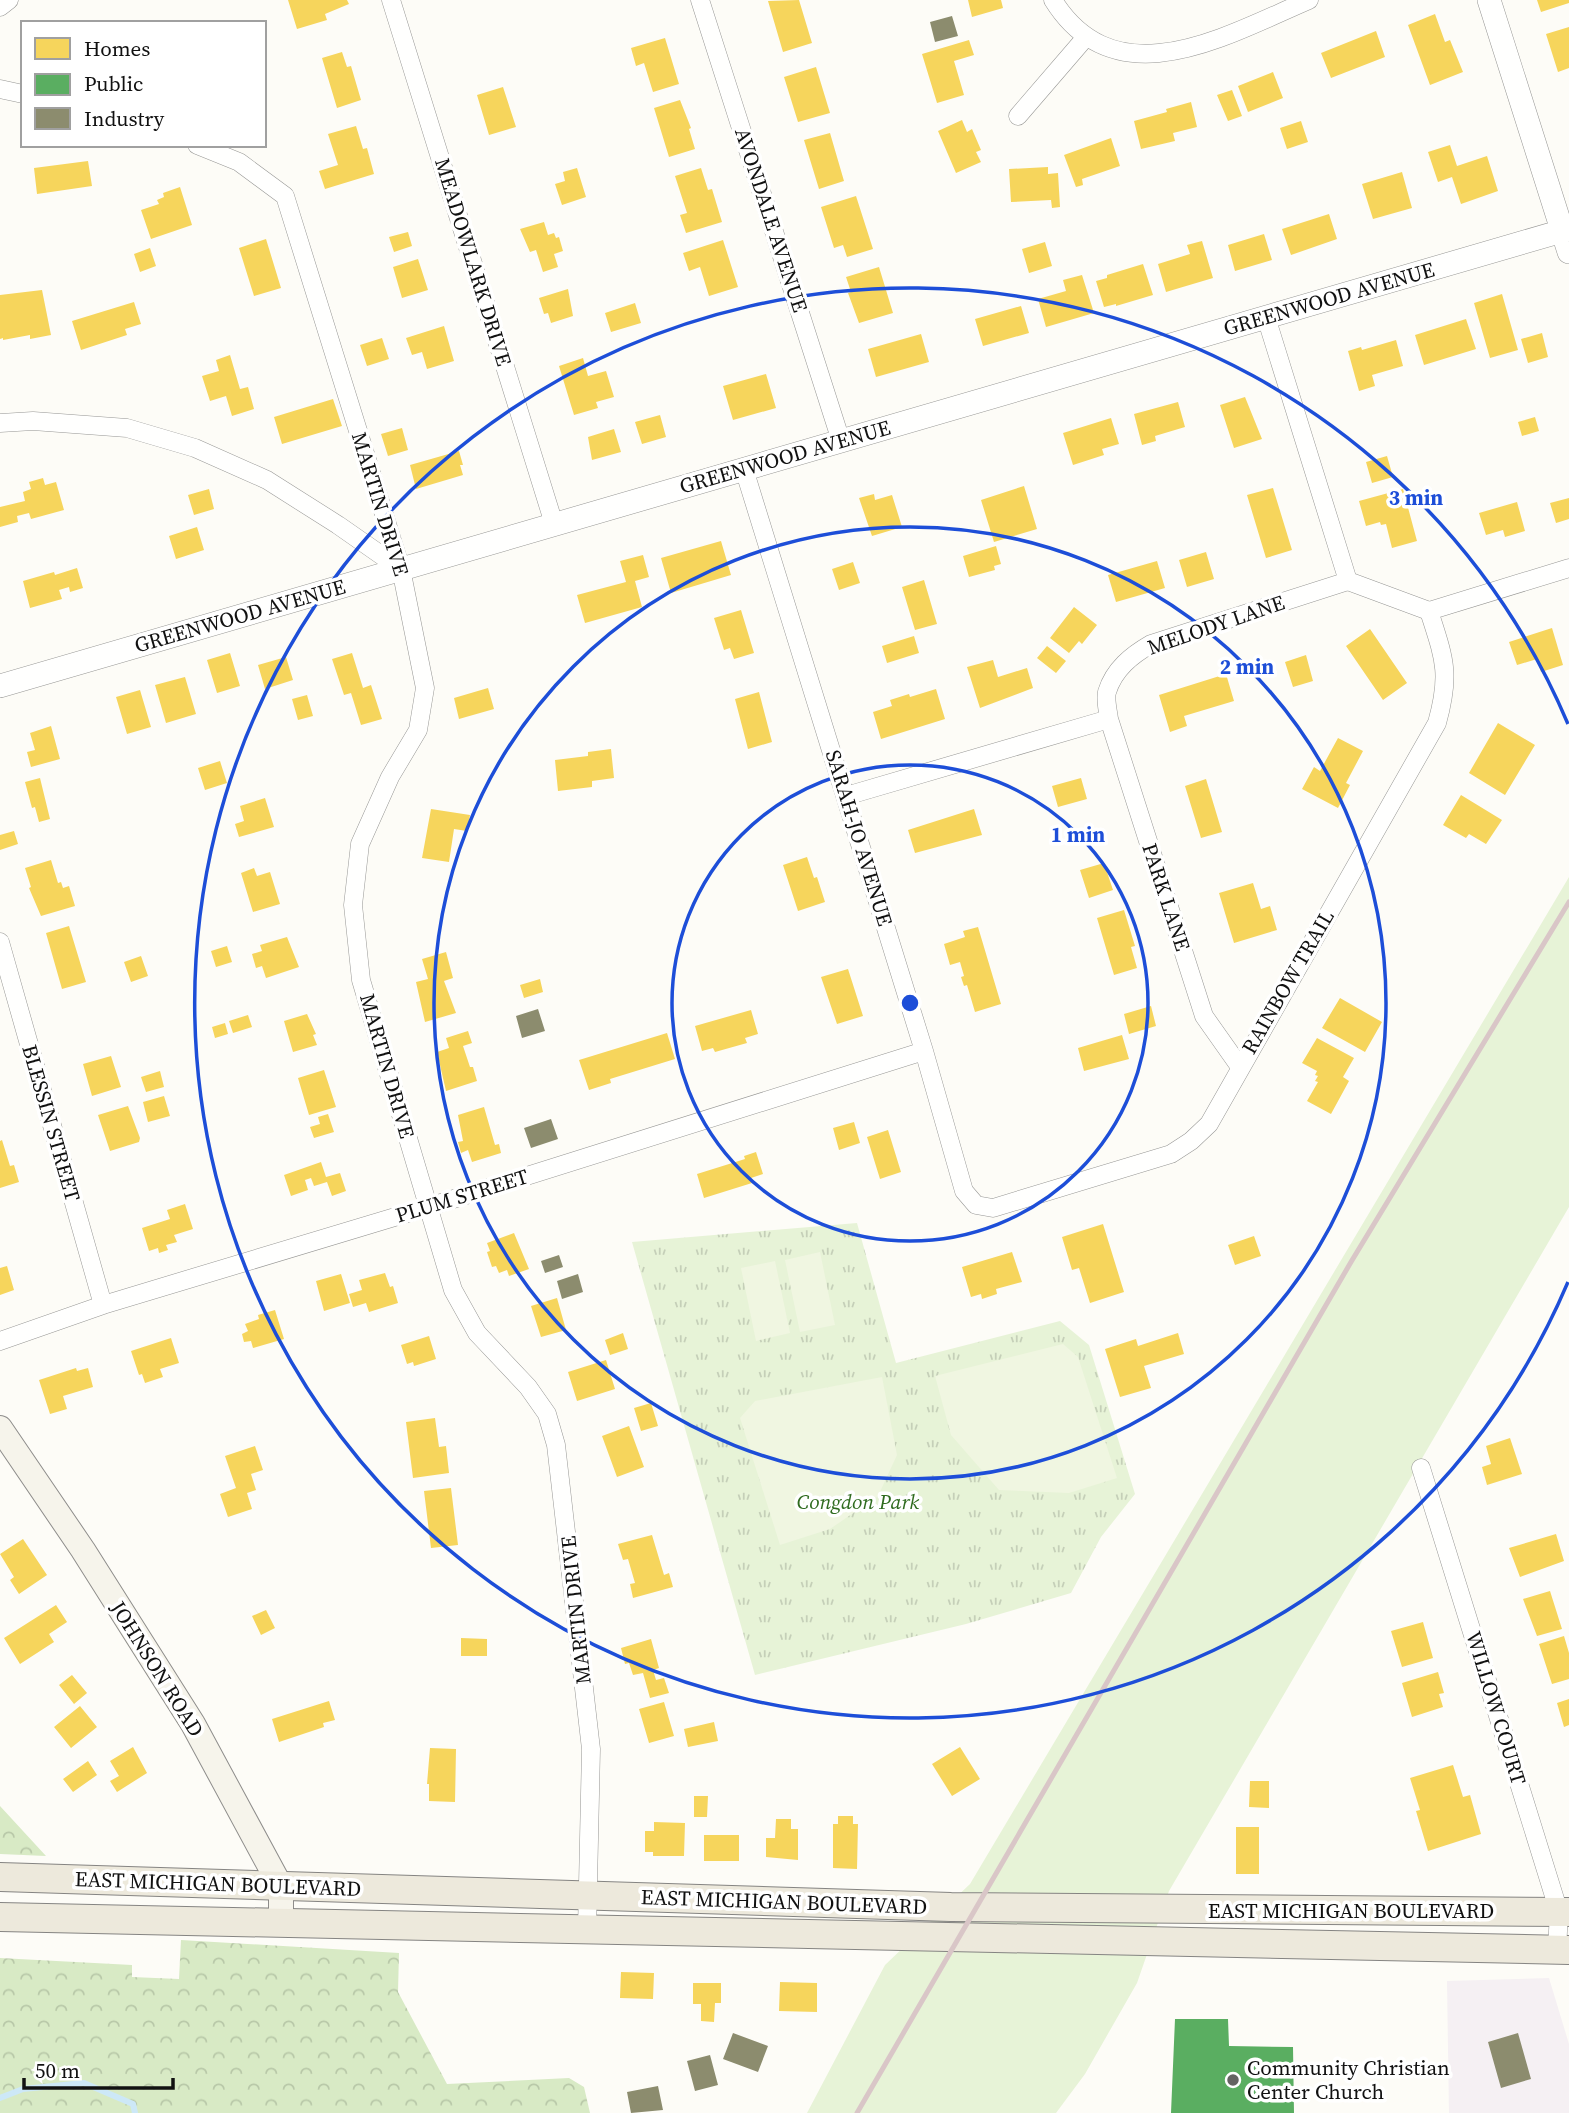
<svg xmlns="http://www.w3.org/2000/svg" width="1569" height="2113" viewBox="0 0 1569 2113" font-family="'Source Serif 4',serif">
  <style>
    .industrial { fill: #f5f0f3 }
    .grass { fill: #e7f3d7 }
    .forest { fill: url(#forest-crowns) }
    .park { fill: url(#park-tufts) }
    .pitch { fill: #f0f6e1 }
    .homes { fill: #f6d55c }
    .public { fill: #5aae61 }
    .industry { fill: #8c8c6e }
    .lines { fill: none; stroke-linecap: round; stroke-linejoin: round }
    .stream { stroke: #cde8f7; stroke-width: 6 }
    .minor-casing { stroke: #979795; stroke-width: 19 }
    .tertiary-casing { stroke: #979795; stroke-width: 24 }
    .secondary-casing { stroke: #8e8d8b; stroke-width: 26 }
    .primary-casing { stroke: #858482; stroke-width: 30 }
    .minor { stroke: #fffffe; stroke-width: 18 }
    .tertiary { stroke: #fffffe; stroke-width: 23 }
    .secondary { stroke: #f6f4eb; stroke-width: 24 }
    .primary { stroke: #ede9dc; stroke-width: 28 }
    .rail { stroke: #d9c6c7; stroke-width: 5 }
    .ring { fill: none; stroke: #1d4ed8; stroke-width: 3.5 }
    .poi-dot { fill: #646362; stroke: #fff; stroke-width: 2.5 }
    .labels { text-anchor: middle; stroke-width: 7; stroke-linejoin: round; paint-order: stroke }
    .street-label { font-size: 21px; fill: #111; stroke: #fff }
    .park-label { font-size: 21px; font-style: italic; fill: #2f6b1f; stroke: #fff }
    .poi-label { font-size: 21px; fill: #111; stroke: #fff; text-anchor: start }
    .centre { fill: #1d4ed8; stroke: #fff; stroke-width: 3.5 }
    .ring-label { font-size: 21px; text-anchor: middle; font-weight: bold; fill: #1d4ed8; stroke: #fff; stroke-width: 7; stroke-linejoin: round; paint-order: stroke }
  </style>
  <defs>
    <pattern id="forest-crowns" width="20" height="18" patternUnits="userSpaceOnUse" patternTransform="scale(1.75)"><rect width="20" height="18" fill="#d8eac5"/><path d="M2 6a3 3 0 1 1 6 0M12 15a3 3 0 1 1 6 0" fill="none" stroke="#b8c8a8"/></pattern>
    <pattern id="park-tufts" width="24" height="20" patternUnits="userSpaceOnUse" patternTransform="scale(1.75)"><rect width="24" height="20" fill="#e7f3d7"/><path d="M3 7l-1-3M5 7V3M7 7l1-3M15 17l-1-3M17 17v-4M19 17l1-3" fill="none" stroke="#c5cfb8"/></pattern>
  </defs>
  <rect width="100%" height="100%" fill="#fdfcf7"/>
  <path class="industrial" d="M1549 1978 1569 2044V2113H1449L1447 1981Z"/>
  <path class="grass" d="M1569 877V1207L1169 1891 1137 1983 1085 2074 1056 2113H807L885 1965 970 1884Z"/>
  <path class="forest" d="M0 1806 46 1856 0 1854Z
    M181 1940 399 1953 398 1992 447 2084 569 2078 584 2087 590 2113H0V1958L132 1965V1977L179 1979Z"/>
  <path class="park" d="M857 1223 896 1363 1060 1321 1089 1345 1135 1494 1101 1537 1071 1593 966 1624 755 1675 632 1242Z"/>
  <path class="pitch" d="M820 1252 835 1325 800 1332 785 1260Z
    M775 1261 790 1333 756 1341 741 1268Z
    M1063 1344 1078 1357 1117 1478 1069 1493 999 1490 951 1435 935 1376Z
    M882 1377 897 1455 878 1496 830 1529 780 1545 740 1418 755 1401Z"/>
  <path class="homes" d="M288 0H347L349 4 325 14 327 20 297 29Z
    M799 0 812 43 783 52 768 1Z
    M968 0H1001L1003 8 972 17Z
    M1537 0H1569V3L1541 12Z
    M1435 14 1445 42 1450 40 1463 72 1430 85 1408 25Z
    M1569 27V68L1558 72 1546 34Z
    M1376 31 1385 57 1331 78 1321 53Z
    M665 38 679 84 653 92 644 63 636 66 631 48Z
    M969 40 974 55 954 61 964 95 937 103 922 54Z
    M342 52 347 67 351 66 361 100 337 108 322 58Z
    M816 67 830 113 798 122 784 77Z
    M1273 72 1283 98 1248 112 1238 86Z
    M503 87 516 127 489 135 477 95Z
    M1232 90 1242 116 1228 121 1217 95Z
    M680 100 691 128 689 129 695 149 669 157 654 108Z
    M1191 102 1197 127 1173 133 1175 141 1141 149 1134 121 1167 112 1166 109Z
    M962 120 967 132 972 129 981 150 976 152 981 162 956 173 938 131Z
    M1301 121 1308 142 1287 149 1280 128Z
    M356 126 363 149 367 148 374 174 325 189 319 171 338 165 328 134Z
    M830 133 844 181 819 189 804 140Z
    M1111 138 1120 166 1082 179 1083 185 1076 187 1064 155Z
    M1450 145 1457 166 1487 156 1498 191 1461 204 1452 177 1438 182 1428 152Z
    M88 161 92 186 37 194 34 168Z
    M1048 167V174L1058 173 1060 207 1052 208 1051 200 1011 202 1009 169Z
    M577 168 586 197 562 205 555 184 565 181 563 172Z
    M701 168 708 190 712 189 722 222 686 233 680 215 687 213 675 176Z
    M1402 172 1412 208 1373 219 1362 184Z
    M180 187 192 225 151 239 141 210 159 204 157 200 164 197 163 193Z
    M856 196 873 249 847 257 843 245 834 248 821 207Z
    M1329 214 1337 239 1291 255 1282 229Z
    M544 222 548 235 554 233 556 238 559 237 563 251 554 254 558 267 543 272 536 250 530 252 520 229Z
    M408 232 412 246 394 252 389 237Z
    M1264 234 1272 260 1235 271 1228 245Z
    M266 239 281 288 254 296 239 248Z
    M723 240 738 287 709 296 700 267 689 271 683 253Z
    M1202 241 1213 278 1166 292 1158 264 1190 254 1187 245Z
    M1045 242 1052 266 1029 273 1022 249Z
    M150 248 156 266 140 272 134 254Z
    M418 259 428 290 402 298 393 267Z
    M1143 264 1153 295 1116 306V304L1104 307 1096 281 1107 278V275Z
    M879 267 893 313 859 323 848 293 851 292 846 277Z
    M1082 275 1094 313 1046 327 1038 299 1066 291 1063 280Z
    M568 289 573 316 551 323 548 313 544 314 539 298Z
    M42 290 51 335 30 339V335L3 340V338L0 339V295Z
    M1502 294 1518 350 1490 358 1474 303Z
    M134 302 141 324 125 329 127 335 81 350 72 321Z
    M635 303 641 323 611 332 605 313Z
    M1021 306 1029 333 983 346 975 319Z
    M1466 319 1476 349 1424 365 1415 335Z
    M444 326 454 361 427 369 422 352 412 355 406 338Z
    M1542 333 1548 357 1528 363 1521 339Z
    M921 334 929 362 876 377 868 349Z
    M382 338 389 359 367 366 360 345Z
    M1396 340 1403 366 1372 375 1375 386 1359 391 1348 351 1361 347 1362 350Z
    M230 355 240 389 248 387 254 409 232 416 226 396 210 401 202 376 219 371 216 360Z
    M583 358 588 376 606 371 614 397 596 402 598 408 574 415 559 366Z
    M766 374 776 408 733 420 723 386Z
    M1245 397 1262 439 1234 448 1220 405Z
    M333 399 342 426 282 444 274 417Z
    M1178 402 1185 427 1155 436 1156 441 1142 445 1134 414Z
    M660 415 666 437 642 444 635 422Z
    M1535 417 1539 431 1522 436 1518 422Z
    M1111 418 1119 444 1102 449 1104 455 1073 465 1063 433Z
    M402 428 408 450 388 456 381 434Z
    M614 429 621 452 592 460 588 437Z
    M459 451 463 465H460L463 475 416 489 410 465Z
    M1387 456 1393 477 1372 483 1366 462Z
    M43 478 45 485 56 482 64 510 31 519 29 513 17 516 18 522 0 527V507L25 501 23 492 31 489 29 482Z
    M1024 486 1037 529 994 542 981 500Z
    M1273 488 1292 550 1266 558 1247 495Z
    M209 489 214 509 194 515 188 495Z
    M1403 489 1417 541 1392 548 1386 524 1381 525 1380 522 1366 526 1359 501Z
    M874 494 875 500 892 495 902 527 872 536 859 498Z
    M1569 498V519L1556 523 1550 503Z
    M1517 502 1525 531 1505 537 1503 530 1486 535 1479 513Z
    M197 527 204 550 176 559 169 536Z
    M721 541 731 575 671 593 661 558Z
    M996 546 1001 564 994 566 995 570 969 577 963 556Z
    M1206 552 1214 579 1187 587 1179 560Z
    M643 555 649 577 635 581 642 607 585 623 577 595 626 582 620 561Z
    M1157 561 1165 588 1116 602 1108 575Z
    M853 562 860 583 839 590 832 569Z
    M77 568 83 588 70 592 69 587 59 590 62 599 30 608 23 581 54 572 55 575Z
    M924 580 937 624 915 630 902 587Z
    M1074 607 1097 625 1082 644 1079 641 1069 653 1050 638Z
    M741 610 754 653 734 659 730 648 724 650 714 618Z
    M1552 628 1563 665 1541 672 1537 659 1517 665 1509 642Z
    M1370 629 1407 683 1383 700 1346 646Z
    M914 636 919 653 887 663 882 646Z
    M1047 646 1066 661 1056 673 1037 658Z
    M230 653 240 686 217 693 207 660Z
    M352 653 363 688 371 685 382 719 361 725 351 693 344 695 332 659Z
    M1306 655 1313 681 1293 687 1285 662Z
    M286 657 293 680 265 689 258 665Z
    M993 660 998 677 1027 668 1033 688 980 708 967 667Z
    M1226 674 1234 701 1184 716 1187 726 1170 732 1159 695Z
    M185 677 196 714 166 723 155 685Z
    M488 688 494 709 459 719 454 698Z
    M936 689 945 719 881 739 873 712 892 706 890 700 909 694 910 697Z
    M140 690 151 727 127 734 116 697Z
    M759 692 772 742 748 749 735 699Z
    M307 695 313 716 298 720 292 699Z
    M1498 723 1535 745 1505 795 1469 773Z
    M51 726 60 759 31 767 27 752 35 750 30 733Z
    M1338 738 1363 751 1346 783 1350 785 1338 808 1302 789 1314 767 1320 771Z
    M611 749 614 778 592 781V787L558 791 555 760 588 756V752Z
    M220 761 227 783 205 790 198 768Z
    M40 778 50 819 39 822 35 807 32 808 25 782Z
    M1081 778 1087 799 1058 807 1052 786Z
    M1206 779 1222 832 1201 838 1185 786Z
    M1461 795 1502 820 1486 844 1469 834 1466 838 1443 825Z
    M265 798 274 827 239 837 235 824 244 821 240 806Z
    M431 809 470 815 467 831 454 829 449 862 422 858Z
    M974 809 982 835 915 853 908 830Z
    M14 831 18 844 0 850V835Z
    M807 857 814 878 817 877 825 902 798 911 783 865Z
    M51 860 58 883 61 882 63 888 69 886 75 906 41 916 29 888 31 887 25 868Z
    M1104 863 1113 890 1089 898 1080 870Z
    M254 868 257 876 270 872 280 904 253 912 241 873Z
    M1253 883 1261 909 1270 906 1277 930 1234 943 1219 893Z
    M1124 910 1135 946 1131 947 1137 968 1114 975 1097 918Z
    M69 926 86 982 62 989 46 933Z
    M978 927 1001 1004 975 1012 967 985 964 986 961 977 964 976 960 962 950 965 944 944 965 937 963 931Z
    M287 937 299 967 266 978 262 966 256 968 252 954 262 951 260 945Z
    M227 946 232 962 216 967 211 951Z
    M446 952 453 978 444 981 456 1013 425 1022 416 982 428 979 422 959Z
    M141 956 148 976 131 982 124 962Z
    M848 969 863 1016 837 1024 821 977Z
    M540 979 543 992 524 998 520 985Z
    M1340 998 1382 1022 1365 1052 1322 1028Z
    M1151 1006 1156 1026 1129 1034 1124 1014Z
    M751 1010 758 1034 745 1038 747 1043 715 1052 713 1048 702 1051 695 1026Z
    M307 1014 316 1034 313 1035 317 1045 293 1052 284 1021Z
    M248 1015 252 1027 233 1033 229 1021Z
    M225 1023 228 1034 215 1038 212 1027Z
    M468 1031 472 1043 463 1046 470 1067H473L477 1081 446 1091 437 1052 449 1048 446 1038Z
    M667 1033 675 1059 610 1079 611 1083 589 1090 579 1060Z
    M1122 1035 1129 1059 1084 1071 1078 1048Z
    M1317 1038 1354 1058 1343 1077 1349 1081 1331 1114 1307 1101 1318 1082 1315 1081 1318 1076 1315 1075 1317 1071 1302 1063Z
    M111 1056 121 1087 92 1096 83 1064Z
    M324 1070 336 1107 309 1115 298 1078Z
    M160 1071 164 1087 146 1092 141 1077Z
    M164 1096 170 1116 148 1122 143 1102Z
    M128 1106 140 1138 139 1142 110 1151 98 1115Z
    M484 1107 495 1145 499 1144 501 1153 472 1162 468 1150 461 1153 458 1142 463 1141 458 1115Z
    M328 1114 334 1132 314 1138 310 1127 320 1124 318 1117Z
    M854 1122 860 1143 839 1150 833 1128Z
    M888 1130 901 1172 880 1179 867 1137Z
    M2 1140 10 1166 14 1165 19 1182 0 1188V1141Z
    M756 1152 763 1174 751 1178 752 1183 704 1198 697 1174 745 1159 744 1156Z
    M321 1162 326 1177 340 1173 346 1191 332 1196 327 1182 314 1186 311 1178 305 1180 308 1190 291 1196 284 1175Z
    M185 1204 193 1229 174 1235 177 1242 166 1245 168 1250 159 1253 158 1248 149 1251 142 1228 170 1219 167 1210Z
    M1103 1224 1124 1292 1090 1303 1079 1268 1072 1270 1062 1237Z
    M514 1233 529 1269 509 1276 507 1270 499 1273 496 1266 492 1267 487 1252 490 1251 487 1243Z
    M1254 1236 1261 1256 1235 1265 1228 1245Z
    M1012 1252 1022 1282 996 1289 997 1294 982 1299 981 1294 971 1297 962 1267Z
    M7 1266 14 1290 0 1295V1268Z
    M385 1273 390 1287 393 1286 398 1303 369 1312 366 1303 353 1307 349 1294 362 1290 359 1280Z
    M341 1274 350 1303 324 1311 316 1281Z
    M557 1298 566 1330 541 1337 531 1306Z
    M275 1310 284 1339 253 1348 251 1341 244 1342 242 1334 248 1331 245 1324 259 1319 258 1315Z
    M623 1333 628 1349 610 1355 605 1340Z
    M1178 1333 1184 1354 1144 1366 1151 1388 1120 1397 1105 1349 1136 1339 1138 1346Z
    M429 1336 436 1359 414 1366 413 1362 407 1364 401 1345Z
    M171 1338 179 1363 160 1369 163 1377 145 1383 142 1374 139 1375 131 1351Z
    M606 1360 615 1389 577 1401 568 1372Z
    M76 1368 77 1371 88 1368 93 1387 63 1396 67 1409 50 1414 39 1380Z
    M651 1403 658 1426 641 1431 634 1408Z
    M435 1418 439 1447 446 1446 449 1473 413 1478 406 1422Z
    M629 1426 644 1467 617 1477 602 1436Z
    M1510 1438 1522 1474 1487 1485 1482 1467 1491 1464 1486 1446Z
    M255 1446 263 1470 251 1474 256 1490 247 1493 252 1509 228 1517 220 1494 236 1488 225 1456Z
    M451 1488 458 1545 431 1548 424 1491Z
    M1556 1534 1564 1561 1520 1577 1509 1548Z
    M652 1535 664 1575 669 1573 673 1587 633 1598 630 1584 635 1583 628 1559 623 1560 618 1544Z
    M23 1539 47 1575 19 1594 10 1580 14 1577 0 1554Z
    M1550 1591 1562 1629 1537 1636 1523 1599Z
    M56 1605 67 1622 49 1634 54 1642 20 1664 4 1638Z
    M266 1610 275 1628 261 1635 252 1616Z
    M1423 1622 1433 1658 1402 1667 1391 1631Z
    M1564 1636 1569 1653V1679L1552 1684 1539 1644Z
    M461 1638 487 1639V1656H461Z
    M651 1639 659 1668 653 1670 656 1680 664 1678 669 1693 650 1698 643 1673 633 1675 629 1663 625 1664 621 1648Z
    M1438 1672 1444 1693 1439 1694 1443 1707 1412 1717 1402 1683Z
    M72 1675 87 1693 74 1704 59 1685Z
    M1569 1699V1725L1564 1727 1557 1703Z
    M329 1701 335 1720 323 1723 324 1727 279 1742 272 1719Z
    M664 1702 674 1736 649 1743 639 1709Z
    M80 1706 97 1727 71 1748 54 1727Z
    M714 1722 718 1741 688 1747 684 1729Z
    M133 1747 147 1773 117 1792 110 1781 119 1776 110 1761Z
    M960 1747 980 1779 952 1796 932 1764Z
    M430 1748 456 1749 455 1802 429 1801V1784H427Z
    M88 1761 97 1775 73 1792 63 1779Z
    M1453 1765 1463 1797 1470 1795 1481 1834 1428 1851 1416 1811 1420 1810 1410 1778Z
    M1250 1781H1269V1808L1249 1807Z
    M694 1796H708L707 1817H694Z
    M838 1816H853V1824H858L857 1869 833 1868V1824H838Z
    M776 1819H791V1829H798V1860L766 1857V1838H775Z
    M654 1822 685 1823 684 1856H653V1852H645V1831H654Z
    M1236 1827H1259V1874H1236Z
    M704 1835H739V1861H704Z
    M621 1972 654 1973 653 1999 620 1998Z
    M780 1982 817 1983V2012L779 2011Z
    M693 1983H721V2003H715L714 2022 701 2021V2004H693Z"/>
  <path class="public" d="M1175 2019H1228L1229 2046 1293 2047 1294 2113H1171Z"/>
  <path class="industry" d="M952 16 958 36 935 42 930 22Z
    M538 1009 545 1031 522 1038 516 1016Z
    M551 1119 558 1139 531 1148 524 1128Z
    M559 1255 563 1267 545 1273 541 1261Z
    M578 1274 583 1292 562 1299 557 1281Z
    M733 2033 768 2046 758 2072 723 2059Z
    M1518 2033 1531 2079 1501 2088 1488 2042Z
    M710 2055 718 2085 695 2091 687 2061Z
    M658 2086 663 2110 631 2113 627 2092Z"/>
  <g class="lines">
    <path class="stream" d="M0 2098 23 2089 84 2083 133 2104 135 2113"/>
    <defs>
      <path id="minor" d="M391 0 554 524
        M700 0 841 441
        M1053 0C1116 101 1227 35 1309 0
        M0 7 9 0
        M0 89 23 94
        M1018 116 1086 37
        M197 145 239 162 285 196 401 569 425 688 418 730 390 777 360 844 353 905 361 980 453 1290 477 1333 528 1387 547 1414 556 1445 591 1749 587 1930
        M1266 317 1348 581
        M0 423 33 421 127 428 195 448 267 480 338 525 401 569
        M744 469 924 1051 964 1191 976 1205 993 1208 1171 1154 1191 1141 1209 1124 1437 723C1451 673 1444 658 1429 611
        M1429 611 1569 568
        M1109 719 1204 1016 1240 1067
        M846 796 1109 719C1108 711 1105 699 1107 692 1114 669 1132 655 1151 644L1348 581 1429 611
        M0 942 103 1305
        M0 1341 103 1305 428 1207 924 1051
        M1421 1468 1559 1912 1557 1950"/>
      <path id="tertiary" d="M1489 0 1569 252
        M0 686 1569 229"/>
      <path id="secondary" d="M0 1428 83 1550 193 1724 281 1887V1924"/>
      <path id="primary" d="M0 1877 951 1907 1569 1912
        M0 1917 1569 1950"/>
    </defs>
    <use href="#minor" class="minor-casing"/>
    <use href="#tertiary" class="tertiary-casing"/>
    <use href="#secondary" class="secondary-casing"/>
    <use href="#primary" class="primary-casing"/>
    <use href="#minor" class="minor"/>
    <use href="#tertiary" class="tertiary"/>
    <use href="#secondary" class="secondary"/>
    <use href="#primary" class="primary"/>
    <path class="rail" d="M857 2113 1351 1262 1569 902"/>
  </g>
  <g class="ring">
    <circle cx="910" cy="1003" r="238"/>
    <circle cx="910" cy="1003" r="476"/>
    <path d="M1568 1282A715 715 0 1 1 1568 724"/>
  </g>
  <circle class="poi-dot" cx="1233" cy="2080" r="7"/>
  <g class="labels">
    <g class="street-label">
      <text transform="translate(771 220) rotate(72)" y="7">AVONDALE AVENUE</text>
      <text transform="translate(473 262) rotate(73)" y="7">MEADOWLARK DRIVE</text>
      <text transform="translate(1329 299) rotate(-16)" y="7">GREENWOOD AVENUE</text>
      <text transform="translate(785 457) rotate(-16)" y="7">GREENWOOD AVENUE</text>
      <text transform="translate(380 504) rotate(73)" y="7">MARTIN DRIVE</text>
      <text transform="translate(240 616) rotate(-16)" y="7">GREENWOOD AVENUE</text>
      <text transform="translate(1216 625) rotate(-19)" y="7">MELODY LANE</text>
      <text transform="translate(859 838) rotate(73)" y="7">SARAH-JO AVENUE</text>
      <text transform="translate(1166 897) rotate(72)" y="7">PARK LANE</text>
      <text transform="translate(1288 982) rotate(-60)" y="7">RAINBOW TRAIL</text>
      <text transform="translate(387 1066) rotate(74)" y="7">MARTIN DRIVE</text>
      <text transform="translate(51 1123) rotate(74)" y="7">BLESSIN STREET</text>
      <text transform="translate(462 1196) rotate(-17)" y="7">PLUM STREET</text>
      <text transform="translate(576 1610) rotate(-96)" y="7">MARTIN DRIVE</text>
      <text transform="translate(157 1669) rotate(58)" y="7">JOHNSON ROAD</text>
      <text transform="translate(1496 1708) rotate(73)" y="7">WILLOW COURT</text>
      <text transform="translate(218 1884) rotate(2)" y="7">EAST MICHIGAN BOULEVARD</text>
      <text transform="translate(784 1902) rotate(2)" y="7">EAST MICHIGAN BOULEVARD</text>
      <text x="1351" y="1918">EAST MICHIGAN BOULEVARD</text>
    </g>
    <g class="park-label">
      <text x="858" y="1509">Congdon Park</text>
    </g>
    <g class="poi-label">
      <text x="1247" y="2075">Community Christian<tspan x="1247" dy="24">Center Church</tspan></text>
    </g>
  </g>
  <circle cx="910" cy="1003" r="10" class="centre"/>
  <g class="ring-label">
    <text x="1416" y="505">3 min</text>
    <text x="1247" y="674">2 min</text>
    <text x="1078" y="842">1 min</text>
  </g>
  <rect x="21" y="21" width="245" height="126" fill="#ffffff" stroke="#a0a0a0" stroke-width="2"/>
  <rect x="35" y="38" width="35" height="21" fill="#f6d55c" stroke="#a0a0a0" stroke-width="2"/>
  <text x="84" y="56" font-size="21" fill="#111111">Homes</text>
  <rect x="35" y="74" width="35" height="21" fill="#5aae61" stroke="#a0a0a0" stroke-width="2"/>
  <text x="84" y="91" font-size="21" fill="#111111">Public</text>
  <rect x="35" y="108" width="35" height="21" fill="#8c8c6e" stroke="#a0a0a0" stroke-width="2"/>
  <text x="84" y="126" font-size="21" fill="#111111">Industry</text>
  <path d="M24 2078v10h149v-10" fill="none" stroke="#111111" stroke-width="3.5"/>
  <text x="35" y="2078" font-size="21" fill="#111111" stroke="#ffffff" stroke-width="5" paint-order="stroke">50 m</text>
</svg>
